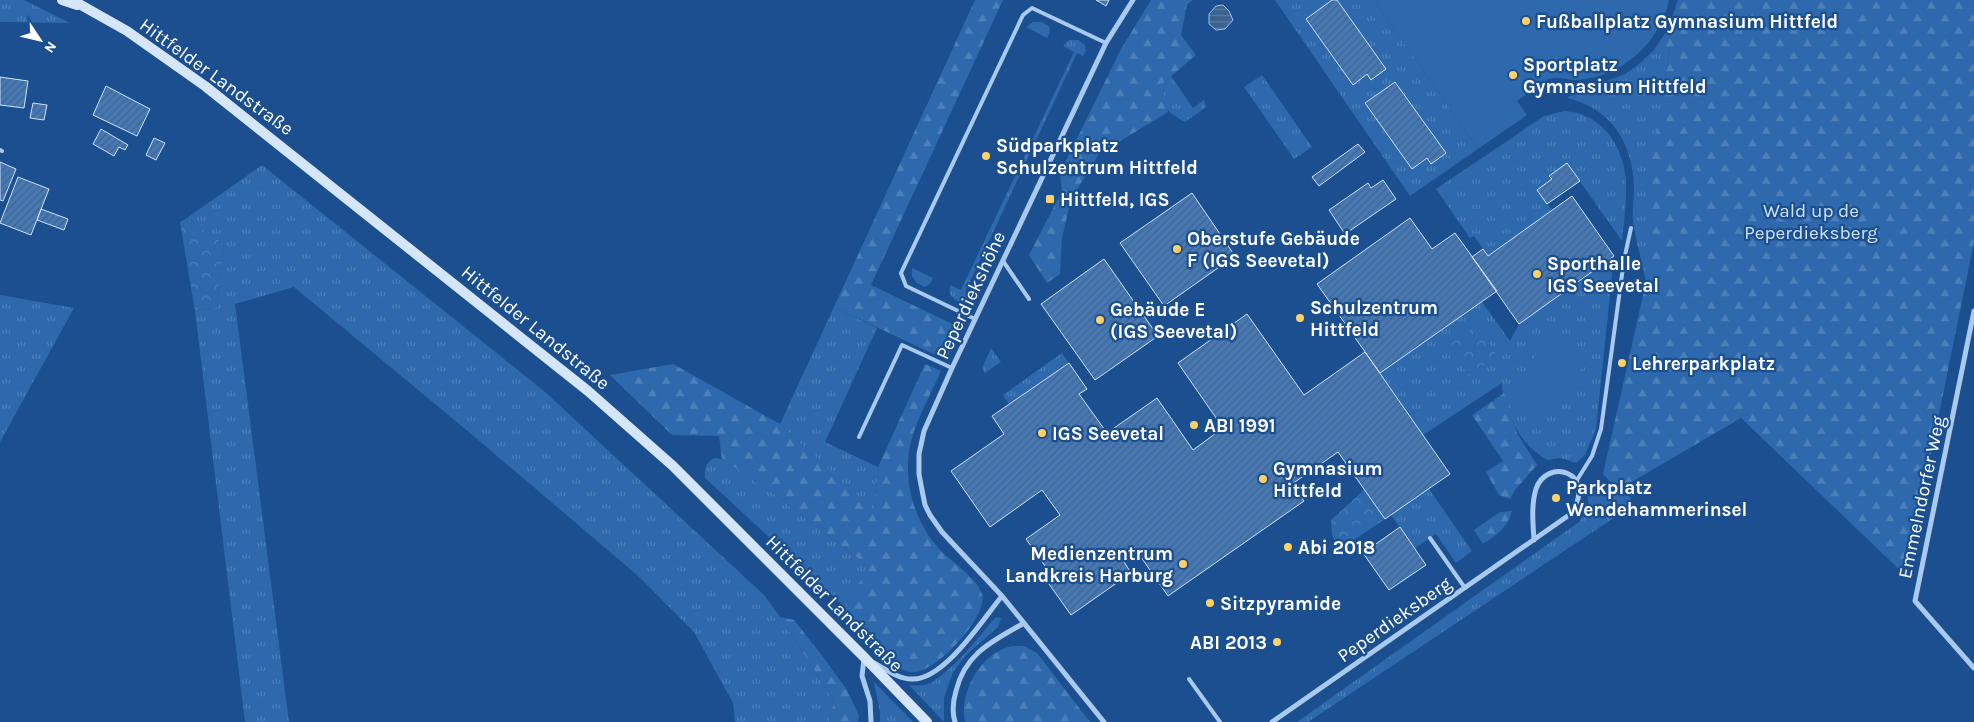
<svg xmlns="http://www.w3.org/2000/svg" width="1974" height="722" viewBox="0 0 1974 722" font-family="Karla,sans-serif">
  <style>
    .grass { fill: url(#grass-tufts) }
    .forest { fill: url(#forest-firs) }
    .park { fill: url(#park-crowns) }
    .garden { fill: #2e69ad }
    .water { fill: url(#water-rules); stroke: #9cc4f0 }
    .building { fill: url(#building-hatch); stroke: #cfe3fa }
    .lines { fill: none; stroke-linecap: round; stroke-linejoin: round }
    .service { stroke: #a9c9ee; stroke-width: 4 }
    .minor { stroke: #a9c9ee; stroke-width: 5 }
    .secondary { stroke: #d6e6fa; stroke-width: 10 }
    .poi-dot { fill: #ffd166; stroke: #1b4f8f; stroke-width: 2 }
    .labels { text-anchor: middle; stroke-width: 4.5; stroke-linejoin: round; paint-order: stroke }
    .poi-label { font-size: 19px; font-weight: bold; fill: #fff; stroke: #1b4f8f; text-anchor: start }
    .street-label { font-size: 19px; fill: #fff; stroke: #1b4f8f }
    .park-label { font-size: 19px; fill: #cfe3fa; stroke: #1b4f8f }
  </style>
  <defs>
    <pattern id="grass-tufts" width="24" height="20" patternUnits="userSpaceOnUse" patternTransform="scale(1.25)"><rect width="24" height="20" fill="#2e69ad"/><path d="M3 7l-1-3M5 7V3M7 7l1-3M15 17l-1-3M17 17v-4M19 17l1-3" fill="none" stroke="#4d80b9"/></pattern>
    <pattern id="forest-firs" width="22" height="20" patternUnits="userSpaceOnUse" patternTransform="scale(1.25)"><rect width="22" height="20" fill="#2e69ad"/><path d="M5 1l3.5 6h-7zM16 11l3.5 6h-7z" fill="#4d80b9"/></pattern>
    <pattern id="park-crowns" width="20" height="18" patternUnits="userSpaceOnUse" patternTransform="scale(1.25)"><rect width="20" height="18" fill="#2e69ad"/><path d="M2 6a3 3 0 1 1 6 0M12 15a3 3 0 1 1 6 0" fill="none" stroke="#4d80b9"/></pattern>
    <pattern id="water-rules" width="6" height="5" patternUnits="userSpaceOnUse" patternTransform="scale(1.25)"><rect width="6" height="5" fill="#3c6290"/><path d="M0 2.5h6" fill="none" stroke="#597aa1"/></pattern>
    <pattern id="building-hatch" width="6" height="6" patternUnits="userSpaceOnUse" patternTransform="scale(1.25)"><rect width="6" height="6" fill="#4478b7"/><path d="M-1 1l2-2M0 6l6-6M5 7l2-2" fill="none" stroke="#486282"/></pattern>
  </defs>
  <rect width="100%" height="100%" fill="#1b4f8f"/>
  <path class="grass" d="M0 0H24L70 23 0 22Z
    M1275 0H1374L1478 149 1410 196Z
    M1033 22H1041L1049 26 1050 32 1047 38 1026 27Z
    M1069 40H1078L1085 45 1086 51 1083 56 1077 53 965 292 971 296 968 301 963 304 955 300 950 294V285L961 290 1074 52 1063 46Z
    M1670 46 1663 89 1646 282C1642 262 1636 241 1633 221 1632 209 1634 198 1634 186 1632 141 1611 109 1567 98L1581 88 1593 86 1625 74 1639 64 1653 51Z
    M1262 75 1312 147 1294 159 1244 87Z
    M1171 76 1193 108 1204 100 1206 107 1185 122C1162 109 1165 108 1163 83Z
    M1565 111C1596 113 1618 137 1624 168 1629 190 1624 219 1622 241L1567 163 1550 176 1552 179 1537 190 1552 210 1488 256 1474 236 1470 238 1436 189 1544 116Z
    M262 165 544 391 764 595 780 617 834 701 829 722H735L733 703 694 632 637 575 476 438 294 287 235 304 289 722H245L195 311 217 307 224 244 187 218Z
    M1614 256 1596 429 1585 455 1576 463 1561 458 1547 460C1516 440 1513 423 1502 389V383L1423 435 1380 373 1482 302 1510 341 1519 324Z
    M912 268 933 278 930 284 925 287 917 283 912 276Z
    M0 295 74 308 0 442Z
    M834 307 877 328 825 442 878 467 874 513 780 424Z
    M991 348 1001 362 985 373 982 368Z
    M1062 353 1069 363 1009 404 1003 395Z
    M714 458 722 459 774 494 868 566 846 608 705 478C704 468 706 463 714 458Z
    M1586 484 1609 494 1630 496 1633 505 1308 722H1297L1579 522 1589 507Z
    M1429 489 1472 551 1456 563 1436 534 1415 548 1391 515Z
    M996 617 1001 618 998 627 966 655 953 672 944 698V722L909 685C918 686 927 686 935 680 959 664 977 638 996 617Z
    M874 682 913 722H880V712Z"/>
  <path class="forest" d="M975 0H1003L871 285 961 328 946 360 834 307Z
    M1151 0H1193L1187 4 1181 35 1196 55 1163 83 1165 104 1168 112 1099 154 1071 199 1062 238 1060 274 1047 283 1029 255 1062 191 1060 173 1121 49Z
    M1678 0H1974V242L1906 576 1741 418 1628 484 1611 483 1603 474 1646 282 1649 178 1670 47 1653 51 1668 29Z
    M673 364 780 424 874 512 878 467 925 364 941 371C933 389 923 408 916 426 899 468 910 517 940 550 951 561 978 579 982 594 989 616 934 676 911 672 892 670 857 630 842 615L868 566 774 494 722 459 719 436 672 435 610 375Z
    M1504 393 1517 433 1537 465 1515 490 1510 499 1499 495 1486 472 1503 461 1472 415Z
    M1512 511C1507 528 1498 534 1483 544L1474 530 1500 512Z
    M780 617 794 620 824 658 847 690 859 716 858 722H829L834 701Z
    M1024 646 1037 653 1090 722H965C959 693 979 656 1008 647 1013 646 1019 646 1024 646Z"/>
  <path class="park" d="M187 218 224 244 217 307 195 311 180 222Z
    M1476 326 1497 356 1469 376 1448 346Z
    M1364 490 1385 519 1339 550 1332 535 1331 520Z"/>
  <path class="garden" d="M1374 0H1669C1660 43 1621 78 1576 80 1568 80 1556 76 1549 79 1538 84 1527 94 1517 101L1527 115 1478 149Z
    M1554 330 1591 355 1545 420 1508 394Z"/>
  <path class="water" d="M1223 5 1229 11 1233 20 1225 29 1216 30 1209 24V14L1216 6Z"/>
  <path class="building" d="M1096 0H1109L1106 6Z
    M1332 0H1337L1386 69 1371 80 1367 74 1353 85 1306 19Z
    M0 77 28 81 24 108 0 105Z
    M1395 82 1446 153 1431 164 1427 158 1412 169 1365 103Z
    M106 86 150 109 137 136 93 115Z
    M33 103 47 105 44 120 30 118Z
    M101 129 128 145 125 150 119 147 114 156 93 144Z
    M154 138 165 143 156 160 146 155Z
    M1358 144 1365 152 1319 186 1312 177Z
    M0 162 16 169 3 201 0 200Z
    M1567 163 1580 181 1547 204 1537 190 1552 179 1549 176Z
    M18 177 49 189 31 235 0 223Z
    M1383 180 1396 199 1345 234 1329 210 1368 183 1371 188Z
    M1192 193 1235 256 1164 306 1120 243Z
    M1572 196 1614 256 1519 324 1472 257 1483 249 1488 256Z
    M41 209 68 219 64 230 37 220Z
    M1410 218 1432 249 1455 233 1497 291 1380 373 1317 284Z
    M1104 259 1158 336 1095 380 1041 304Z
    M1247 314 1304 395 1365 352 1450 474 1385 519 1338 452 1292 484 1304 501 1168 596 1134 547 1121 557 1131 573 1071 615 1044 577 1050 573 1026 539 1060 515 1042 490 990 527 951 471 1004 434 992 416 1069 363 1087 389 1079 394 1107 433 1157 398 1193 450 1223 428 1178 363Z
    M1400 527 1426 565 1389 590 1363 553Z"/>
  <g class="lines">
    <path class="service" d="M0 150 2 151
      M1003 261 1029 299
      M975 319 906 286 901 273 1023 15 1032 8 1106 43
      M859 437 902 345 952 368
      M1577 480 1592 456 1601 429 1624 260 1631 228
      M1430 538 1465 588
      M1189 679 1220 722"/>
    <path class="minor" d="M1974 311 1915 601 1974 668
      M864 659 862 676 870 701 871 722
      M874 663C885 669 900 680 913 679 945 679 983 619 1002 596
      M955 722C952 712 953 701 956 691 965 653 993 641 1024 623
      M1104 722 1002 596 942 532 930 515 925 505 922 490 919 474V454L924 431 952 368 1106 43 1133 0
      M1272 722 1572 513C1597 470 1546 458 1536 489 1531 505 1533 524 1534 540"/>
    <path class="secondary" d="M62 0 77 5
      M72 0 127 31 205 86 588 391 673 466 864 657 927 722"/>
  </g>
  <g class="poi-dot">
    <circle cx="1526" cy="21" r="5"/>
    <circle cx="1513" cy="75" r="5"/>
    <circle cx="986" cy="156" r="5"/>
    <rect x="1045" y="194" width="10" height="10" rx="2.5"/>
    <circle cx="1177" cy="249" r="5"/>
    <circle cx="1537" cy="274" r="5"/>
    <circle cx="1300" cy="318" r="5"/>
    <circle cx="1100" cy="320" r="5"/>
    <circle cx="1622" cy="363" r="5"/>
    <circle cx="1194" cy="425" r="5"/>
    <circle cx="1042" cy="433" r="5"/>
    <circle cx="1263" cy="479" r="5"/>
    <circle cx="1556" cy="498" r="5"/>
    <circle cx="1288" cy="547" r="5"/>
    <circle cx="1183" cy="564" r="5"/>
    <circle cx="1210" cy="603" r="5"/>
    <circle cx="1277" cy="642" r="5"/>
  </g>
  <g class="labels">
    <g class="poi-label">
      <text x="1536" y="28">Fußballplatz Gymnasium Hittfeld</text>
      <text x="1523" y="71">Sportplatz<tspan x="1523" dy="22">Gymnasium Hittfeld</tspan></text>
      <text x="996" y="152">Südparkplatz<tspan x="996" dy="22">Schulzentrum Hittfeld</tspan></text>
      <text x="1060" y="206">Hittfeld, IGS</text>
      <text x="1187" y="245">Oberstufe Gebäude<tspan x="1187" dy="22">F (IGS Seevetal)</tspan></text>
      <text x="1547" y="270">Sporthalle<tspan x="1547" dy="22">IGS Seevetal</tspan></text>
      <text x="1310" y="314">Schulzentrum<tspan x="1310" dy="22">Hittfeld</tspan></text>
      <text x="1110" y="316">Gebäude E<tspan x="1110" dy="22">(IGS Seevetal)</tspan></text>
      <text x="1632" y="370">Lehrerparkplatz</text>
      <text x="1204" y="432">ABI 1991</text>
      <text x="1052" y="440">IGS Seevetal</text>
      <text x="1273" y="475">Gymnasium<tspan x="1273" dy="22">Hittfeld</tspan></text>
      <text x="1566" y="494">Parkplatz<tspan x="1566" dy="22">Wendehammerinsel</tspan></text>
      <text x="1298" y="554">Abi 2018</text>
      <text x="1173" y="560" text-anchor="end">Medienzentrum<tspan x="1173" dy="22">Landkreis Harburg</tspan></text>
      <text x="1220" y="610">Sitzpyramide</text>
      <text x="1267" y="649" text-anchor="end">ABI 2013</text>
    </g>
    <g class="street-label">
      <text transform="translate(217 76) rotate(36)" y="7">Hittfelder Landstraße</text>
      <text transform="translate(970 295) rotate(-65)" y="7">Peperdiekshöhe</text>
      <text transform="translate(536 327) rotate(39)" y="7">Hittfelder Landstraße</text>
      <text transform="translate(1921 497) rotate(-78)" y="7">Emmelndorfer Weg</text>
      <text transform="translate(835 603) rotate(45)" y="7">Hittfelder Landstraße</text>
      <text transform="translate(1394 619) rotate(-35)" y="7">Peperdieksberg</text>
    </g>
    <g class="park-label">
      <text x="1811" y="217">Wald up de<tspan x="1811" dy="22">Peperdieksberg</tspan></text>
    </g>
  </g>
  <g transform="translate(40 40) rotate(125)" stroke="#1b4f8f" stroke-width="4" paint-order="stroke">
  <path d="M0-4L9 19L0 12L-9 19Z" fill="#ffffff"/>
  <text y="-8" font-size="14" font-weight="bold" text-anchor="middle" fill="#ffffff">N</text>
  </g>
</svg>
